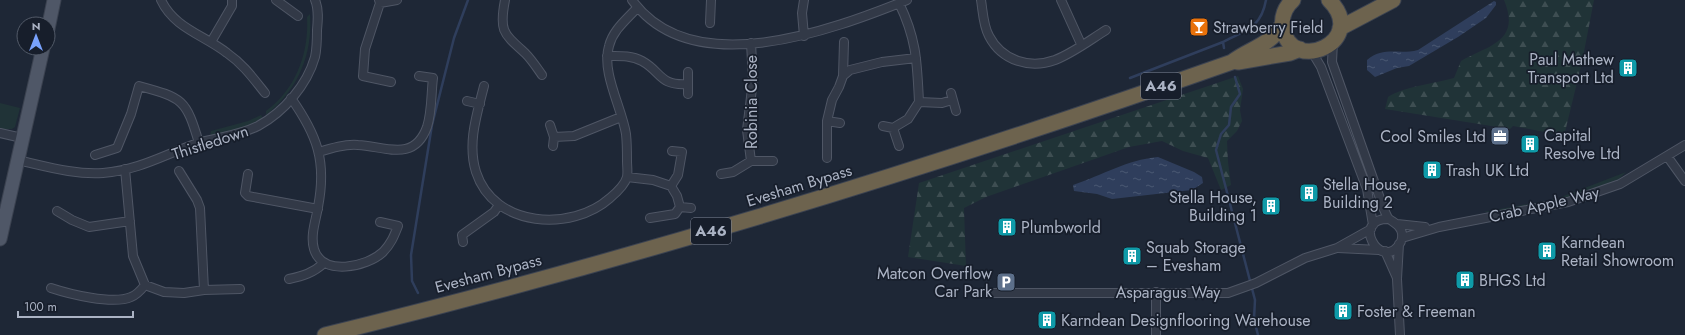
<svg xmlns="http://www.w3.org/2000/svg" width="1685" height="335" viewBox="0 0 1685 335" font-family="Jost,sans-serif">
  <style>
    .green { fill: #203337 }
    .forest { fill: url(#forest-firs) }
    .water { fill: url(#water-ripples) }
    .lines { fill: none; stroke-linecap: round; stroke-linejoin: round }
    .stream { stroke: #2f3e5c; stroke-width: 2.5 }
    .street-casing { stroke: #4f5665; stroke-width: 10 }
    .primary-casing { stroke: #3b4250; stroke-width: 15 }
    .highway-casing { stroke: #3c4351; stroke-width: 17 }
    .street { stroke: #323947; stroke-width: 8 }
    .primary { stroke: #4f5767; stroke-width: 13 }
    .highway { stroke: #6d634e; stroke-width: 15 }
    .labels { text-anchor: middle; stroke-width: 3.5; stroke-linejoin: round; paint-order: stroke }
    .shield { fill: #171e2b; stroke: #7f8696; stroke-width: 1 }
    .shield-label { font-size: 15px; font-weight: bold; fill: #abb3c4 }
    .poi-label { font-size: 16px; fill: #abb3c4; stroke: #171e2b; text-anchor: start }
    .street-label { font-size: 16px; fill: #abb3c4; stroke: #171e2b }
  </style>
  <defs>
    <pattern id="forest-firs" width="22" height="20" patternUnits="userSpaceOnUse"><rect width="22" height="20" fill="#203337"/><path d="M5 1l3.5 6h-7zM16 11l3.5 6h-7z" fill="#3e4e52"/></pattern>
    <pattern id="water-ripples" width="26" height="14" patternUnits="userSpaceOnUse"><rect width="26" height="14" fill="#2f3e5c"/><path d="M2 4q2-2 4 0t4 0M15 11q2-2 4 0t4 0" fill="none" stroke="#4a5872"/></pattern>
  </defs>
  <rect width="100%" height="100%" fill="#1e2736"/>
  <path class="green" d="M310 14C313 54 298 90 266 115V111C296 89 309 53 307 17Z
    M0 103 20 108 15 127 12 129H0Z
    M261 115 263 118 239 130 210 136 211 131 248 121Z
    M1626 172 1619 179 1564 199 1491 212H1483L1556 199Z"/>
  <path class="forest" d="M1504 0H1594L1582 62 1565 132 1560 135 1513 126 1510 129 1385 109 1388 97C1405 86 1433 84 1454 78L1461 61C1490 45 1521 41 1504 0Z
    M1238 76 1243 89 1240 110 1242 121 1237 131 1227 141 1228 162 1231 185 1221 190 1208 158 1183 151 1162 141 1129 147 986 197 964 208 966 266 908 257 919 183Z"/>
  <path class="water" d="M1494 1 1496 2V5L1486 18 1458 37 1409 66 1397 68 1375 77 1367 70V60C1383 46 1399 55 1418 50Z
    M1158 157 1194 172 1202 177 1203 183 1192 190 1112 199 1097 194 1074 191 1073 185C1103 175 1126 160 1158 157Z"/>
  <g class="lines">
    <path class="stream" d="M1224 48 1223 42C1246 30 1261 28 1266 0
      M1235 77 1240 94 1231 107 1229 125 1221 134 1216 150 1255 300 1254 319 1258 335
      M1130 78 1223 42
      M418 293 412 281 411 255 432 125 454 38 468 0"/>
    <defs>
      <path id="street" d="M161 0C174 28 204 35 227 53 243 64 253 78 265 93
        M276 0 298 16
        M379 0 380 3 365 49 363 76 391 82
        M505 0C499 31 503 33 525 53 532 60 537 68 542 75
        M632 0C692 83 832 30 907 0
        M804 0 802 13 804 36
        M981 0C983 12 983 25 989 36 1002 61 1030 69 1055 60 1073 53 1090 40 1106 30
        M1061 0 1081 44
        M380 3 397 0
        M899 3C917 40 917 63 919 102
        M710 23 711 0
        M211 42 232 6V0
        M1333 42 1332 62 1382 204C1383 208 1386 214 1388 218 1392 222 1398 223 1401 230 1403 235 1402 241 1399 245 1380 271 1350 218 1389 219
        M751 43 753 80 747 130 751 161
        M1312 52 1321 67 1367 189 1373 225
        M607 56C619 56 631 55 642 61 662 72 659 86 688 84
        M688 72V94
        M843 76 844 42
        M484 86C477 114 467 143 476 172 494 228 572 232 610 198 616 193 625 184 627 177 628 172 627 166 627 161 627 152 627 143 626 134 622 108 601 72 609 46 613 30 626 20 637 8
        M951 93 956 111
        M291 98C317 135 327 161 318 207 316 220 310 235 314 249 322 277 367 267 383 252 391 244 394 236 398 226L380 222
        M467 101 480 104
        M827 121 840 123
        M550 125 554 137 553 146
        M883 126 893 128 899 146
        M893 128 908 119 919 102 942 103 952 100
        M0 133 22 138
        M554 137 574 136 621 117
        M319 152C332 148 345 144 358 145 384 146 414 163 427 127 432 112 431 94 433 78L419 76
        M95 155 117 148 131 114 139 86C183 98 186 99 199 143
        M1667 156 1685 181
        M827 158V121L832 100 839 87 843 76 850 70 882 62 916 58
        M17 160C45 166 74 175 103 173 140 170 165 154 198 143 218 137 238 136 258 126 284 112 307 85 315 57 317 48 317 39 317 30 318 20 319 9 315 0
        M125 169 133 256 145 285 164 292 184 293 204 290 240 289
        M179 171 197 200 200 208 204 290
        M248 174 245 193 248 196 318 209
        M721 174 733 172 751 161H773
        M627 177 653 180 671 186
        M680 207 691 208
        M57 211 72 220 89 227 130 221
        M650 218 675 214 680 207 677 196 671 186 678 175 682 152 672 151
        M1397 224 1425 227
        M1402 238 1439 227 1568 202 1620 184 1685 145
        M463 242 462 235 494 212 499 205
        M1399 244 1397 279 1400 335
        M1338 248 1379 250
        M1385 251 1397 278
        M289 279C303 276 313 273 324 263
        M51 288C69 294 113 305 131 297 137 295 141 290 145 285
        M990 293H1228L1256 283 1305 258 1337 248 1371 229
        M1156 335V292"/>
      <path id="primary" d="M48 29 54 0
        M0 239 43 48"/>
      <path id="highway" d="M1293 0C1285 7 1281 17 1283 28 1291 76 1370 41 1329 0
        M1340 28 1393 0
        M1238 62 1290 53 1300 49
        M325 335C632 260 934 167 1232 62 1250 48 1270 46 1282 25"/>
    </defs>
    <use href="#street" class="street-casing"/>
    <use href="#primary" class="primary-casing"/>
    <use href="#highway" class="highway-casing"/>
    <use href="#street" class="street"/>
    <use href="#primary" class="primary"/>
    <use href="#highway" class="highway"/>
  </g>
  <defs>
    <symbol id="bar-square" viewBox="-11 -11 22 22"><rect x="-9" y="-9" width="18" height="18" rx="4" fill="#e8710a" stroke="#171e2b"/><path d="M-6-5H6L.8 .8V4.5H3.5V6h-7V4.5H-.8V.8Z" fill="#fff"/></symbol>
    <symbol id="building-square" viewBox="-11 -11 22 22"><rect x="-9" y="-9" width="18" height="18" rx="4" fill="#0f9aa8" stroke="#171e2b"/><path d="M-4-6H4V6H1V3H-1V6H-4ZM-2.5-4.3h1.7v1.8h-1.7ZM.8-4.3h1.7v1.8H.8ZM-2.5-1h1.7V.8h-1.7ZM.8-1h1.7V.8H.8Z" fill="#fff"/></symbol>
    <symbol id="office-square" viewBox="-11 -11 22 22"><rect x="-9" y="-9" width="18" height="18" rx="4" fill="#5c6f8a" stroke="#171e2b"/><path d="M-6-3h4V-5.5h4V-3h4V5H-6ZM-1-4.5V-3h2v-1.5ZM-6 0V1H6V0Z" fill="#fff"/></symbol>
    <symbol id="parking-square" viewBox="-11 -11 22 22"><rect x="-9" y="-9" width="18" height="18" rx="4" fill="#5c6f8a" stroke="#171e2b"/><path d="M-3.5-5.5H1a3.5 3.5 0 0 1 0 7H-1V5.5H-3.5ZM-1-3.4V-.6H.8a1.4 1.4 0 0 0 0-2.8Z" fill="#fff"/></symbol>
  </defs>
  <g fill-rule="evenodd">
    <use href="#bar-square" x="1188" y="16" width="22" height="22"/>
    <use href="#building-square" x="1617" y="57" width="22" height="22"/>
    <use href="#office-square" x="1489" y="125" width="22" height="22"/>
    <use href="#building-square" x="1519" y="133" width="22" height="22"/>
    <use href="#building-square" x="1421" y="159" width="22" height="22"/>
    <use href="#building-square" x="1298" y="182" width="22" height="22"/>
    <use href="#building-square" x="1260" y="195" width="22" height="22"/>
    <use href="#building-square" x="996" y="216" width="22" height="22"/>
    <use href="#building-square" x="1536" y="240" width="22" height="22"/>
    <use href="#building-square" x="1121" y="245" width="22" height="22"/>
    <use href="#building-square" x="1454" y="269" width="22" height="22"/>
    <use href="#parking-square" x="995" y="271" width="22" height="22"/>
    <use href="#building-square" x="1332" y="300" width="22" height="22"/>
    <use href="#building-square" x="1036" y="309" width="22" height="22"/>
  </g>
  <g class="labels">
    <g class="shield">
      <rect x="1141" y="73" width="40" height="26" rx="3"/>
      <rect x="691" y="218" width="40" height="26" rx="3"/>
    </g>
    <g class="shield-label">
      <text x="1161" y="91">A46</text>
      <text x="711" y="236">A46</text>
    </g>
    <g class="poi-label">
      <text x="1213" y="33">Strawberry Field</text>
      <text x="1614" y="65" text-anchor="end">Paul Mathew<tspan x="1614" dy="18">Transport Ltd</tspan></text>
      <text x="1544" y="141">Capital<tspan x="1544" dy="18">Resolve Ltd</tspan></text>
      <text x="1486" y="142" text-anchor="end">Cool Smiles Ltd</text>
      <text x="1446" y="176">Trash UK Ltd</text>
      <text x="1323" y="190">Stella House,<tspan x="1323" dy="18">Building 2</tspan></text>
      <text x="1257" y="203" text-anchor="end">Stella House,<tspan x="1257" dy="18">Building 1</tspan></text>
      <text x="1021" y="233">Plumbworld</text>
      <text x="1561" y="248">Karndean<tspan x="1561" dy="18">Retail Showroom</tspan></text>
      <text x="1146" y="253">Squab Storage<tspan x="1146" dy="18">– Evesham</tspan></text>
      <text x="992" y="279" text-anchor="end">Matcon Overflow<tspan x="992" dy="18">Car Park</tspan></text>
      <text x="1479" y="286">BHGS Ltd</text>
      <text x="1357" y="317">Foster &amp; Freeman</text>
      <text x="1061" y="326">Karndean Designflooring Warehouse</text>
    </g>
    <g class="street-label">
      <text transform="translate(751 102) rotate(-90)" y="6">Robinia Close</text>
      <text transform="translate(210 142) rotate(-18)" y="6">Thistledown</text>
      <text transform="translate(799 185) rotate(-17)" y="6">Evesham Bypass</text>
      <text transform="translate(1544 204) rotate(-13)" y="6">Crab Apple Way</text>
      <text transform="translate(488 273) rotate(-15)" y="6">Evesham Bypass</text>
      <text x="1168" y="298">Asparagus Way</text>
    </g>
  </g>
  <g transform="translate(36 36)"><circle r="19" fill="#171e2b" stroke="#525a68"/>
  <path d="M0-3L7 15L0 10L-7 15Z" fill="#79a2fc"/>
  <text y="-6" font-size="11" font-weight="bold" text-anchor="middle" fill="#abb3c4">N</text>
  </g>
  <path d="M18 311v6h115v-6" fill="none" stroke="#abb3c4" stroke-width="2"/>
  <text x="24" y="311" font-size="12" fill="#abb3c4" stroke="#171e2b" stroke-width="3" paint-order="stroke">100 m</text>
</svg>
